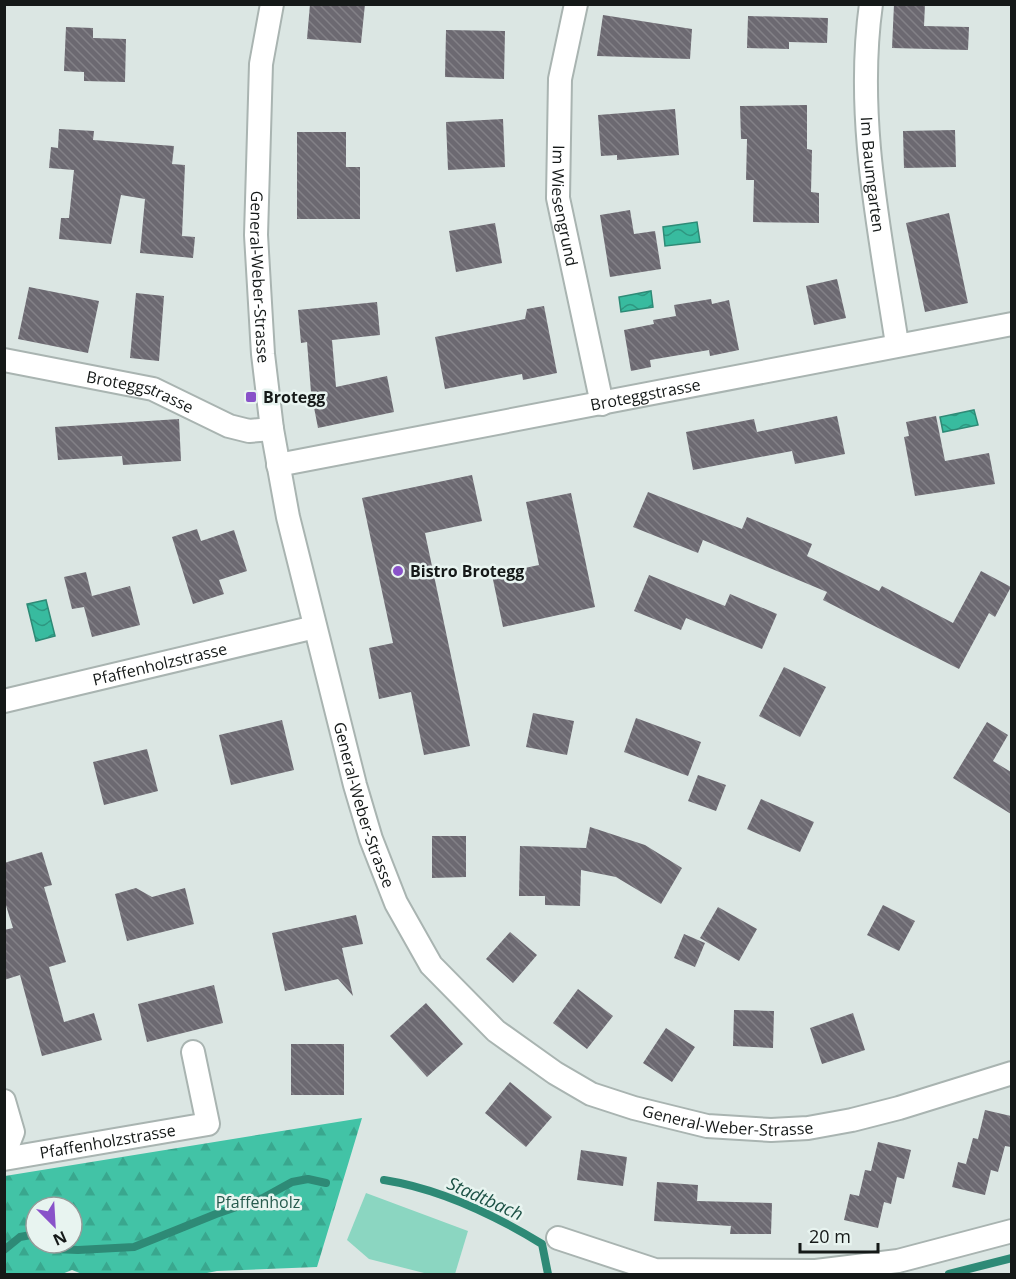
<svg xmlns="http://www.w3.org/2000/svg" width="1016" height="1279" viewBox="0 0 1016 1279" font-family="'Open Sans',sans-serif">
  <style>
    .grass { fill: #8bd6c1 }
    .forest { fill: url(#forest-firs); fill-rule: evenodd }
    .water { fill: url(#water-waves); stroke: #2e8a76; stroke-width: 1.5 }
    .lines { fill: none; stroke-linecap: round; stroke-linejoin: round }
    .stream { stroke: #2e8a76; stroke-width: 8 }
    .building { fill: url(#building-back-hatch) }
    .street-casing { stroke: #a9b4b1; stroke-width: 26 }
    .street { stroke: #fff; stroke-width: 22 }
    .poi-dot { fill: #8952c9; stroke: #e8f4f0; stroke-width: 2 }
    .labels { text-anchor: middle; stroke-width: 5; stroke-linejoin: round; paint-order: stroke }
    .street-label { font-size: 16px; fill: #151918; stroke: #e8f4f0 }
    .poi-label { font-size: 16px; font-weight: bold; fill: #151918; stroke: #e8f4f0; text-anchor: start }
    .park-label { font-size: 16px; fill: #275b4e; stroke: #e8f4f0 }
    .water-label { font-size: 18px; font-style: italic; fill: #1c5145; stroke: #e8f4f0 }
  </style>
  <defs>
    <pattern id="forest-firs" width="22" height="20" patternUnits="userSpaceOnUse" patternTransform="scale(1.5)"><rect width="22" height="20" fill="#42c3a6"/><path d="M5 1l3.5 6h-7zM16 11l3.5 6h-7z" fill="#39a78e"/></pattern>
    <pattern id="water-waves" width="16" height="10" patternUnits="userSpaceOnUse" patternTransform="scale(1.5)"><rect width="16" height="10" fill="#38bb9f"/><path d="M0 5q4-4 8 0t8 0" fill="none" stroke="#2e9781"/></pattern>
    <pattern id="building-back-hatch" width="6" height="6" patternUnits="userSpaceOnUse" patternTransform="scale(1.5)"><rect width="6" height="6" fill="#6c6971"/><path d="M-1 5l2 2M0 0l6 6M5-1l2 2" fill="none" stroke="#838187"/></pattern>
  </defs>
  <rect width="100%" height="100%" fill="#dbe6e3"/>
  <path class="grass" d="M366 1193 468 1231 455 1274H428L369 1259 347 1240Z"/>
  <path class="forest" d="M362 1118 317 1267 217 1271 202 1274H82L72 1270 62 1274H5V1176ZM36 1207H72V1243H36Z"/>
  <path class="water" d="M697 222 700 242 665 246 663 227Z
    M651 291 653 307 621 312 619 297Z
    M974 410 978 425 943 432 940 417Z
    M46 600 55 636 36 641 27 604Z"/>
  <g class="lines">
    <path class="stream" d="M384 1180C441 1189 493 1214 542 1244L548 1274
      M49 1243 53 1249 78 1250 134 1247 216 1214 263 1198 292 1182 308 1179 326 1183
      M4 1250 20 1237 36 1234
      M949 1274 1012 1258"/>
  </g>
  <path class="building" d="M310 4H365L361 43 307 39Z
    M894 4H925L924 26 969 27 968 50 892 48Z
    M603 15 692 29 690 59 597 56Z
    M748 16 828 18 827 43 789 42V49L747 48Z
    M66 27 93 28V38L126 39 125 82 84 81V72L64 71Z
    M446 30 505 31 504 79 445 77Z
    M807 105V149L812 150 811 192 819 193V223L753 222 754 180H746L747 139H741L740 106Z
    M675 109 679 155 617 160V155L601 156 598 115Z
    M503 119 505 167 448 170 446 122Z
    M59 129 94 131 93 140 174 146 172 164 185 165 182 236 195 237 193 258 140 253 145 199 121 195 111 244 59 239 61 218H69L74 170 49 168 51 147 58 148Z
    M955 130 956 167 904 168 903 131Z
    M297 132H346V167H360V219H297Z
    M630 210 634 234 655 231 661 269 610 277 600 215Z
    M949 213 968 303 925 312 906 223Z
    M495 223 502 263 456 272 449 231Z
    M837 279 846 318 814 325 806 286Z
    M29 287 99 301 88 353 18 339Z
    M136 293 164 296 159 361 130 358Z
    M711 299 712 304 729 300 739 350 710 356 709 350 650 360 651 367 631 371 624 330 654 324 653 320 676 316 674 305Z
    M377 302 380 335 332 340 336 387 387 376 394 412 318 428 311 392 307 342 301 343 298 310Z
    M544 306 557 373 523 380 522 374 445 389 435 337 525 319 527 309Z
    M837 416 845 454 795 464 792 451 693 470 686 432 754 419 757 432Z
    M936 416 945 461 989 453 995 484 915 496 904 437 909 436 906 422Z
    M179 419 181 461 123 465 122 456 58 460 55 427Z
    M472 475 482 521 425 533 470 746 424 755 411 692 379 699 369 648 393 643 362 498Z
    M648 492 742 529 747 517 812 544 807 556 879 591 882 586 953 623 981 571 1011 587 995 617 989 613 959 669 823 600 827 592 703 540 698 553 633 527Z
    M571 493 595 607 503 627 492 575 539 565 526 502Z
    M197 529 201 541 234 530 247 571 219 580 224 594 193 604 172 537Z
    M86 572 92 596 130 586 140 625 92 637 84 607 72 609 64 577Z
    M649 575 725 606 730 594 777 614 762 649 686 618 681 630 634 611Z
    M784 667 826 687 800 737 759 716Z
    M533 713 574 721 567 755 526 747Z
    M636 718 701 742 688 776 624 752Z
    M282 720 294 770 231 785 219 735Z
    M987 722 1008 735 993 761 1011 772V814L953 778Z
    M147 749 158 791 104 805 93 762Z
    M698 775 726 785 716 811 688 801Z
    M761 799 814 822 800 852 747 829Z
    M590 827 645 845 682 868 661 904 616 877 581 870 580 906 545 905V896H519L520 846 586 848Z
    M432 836H466V877L432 878Z
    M42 852 52 885 44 887 66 962 49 967 64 1022 94 1013 102 1040 42 1056 20 975 4 980V930L13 928 4 899V863Z
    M136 888 152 897 185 888 194 924 127 941 115 894Z
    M883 905 915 921 899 951 867 935Z
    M718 907 757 929 739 961 700 938Z
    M356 915 363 944 342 948 353 996 338 979 285 991 272 933Z
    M510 932 537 955 513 983 486 959Z
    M684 934 705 943 695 967 674 958Z
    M214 985 223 1023 147 1042 138 1004Z
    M578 989 613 1016 587 1049 553 1023Z
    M426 1003 463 1044 427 1077 390 1036Z
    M734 1010 774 1011 773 1048 733 1046Z
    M853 1013 865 1050 822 1064 810 1028Z
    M666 1028 695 1047 672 1082 643 1063Z
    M291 1044H344V1095H291Z
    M510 1082 552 1117 526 1147 485 1113Z
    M985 1110 1011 1116V1147L1005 1146 998 1172 991 1170 985 1195 952 1187 958 1162 966 1164 973 1138 978 1139Z
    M878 1142 911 1150 904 1179 897 1177 891 1204 884 1202 878 1228 844 1220 850 1194 859 1196 865 1170 871 1171Z
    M581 1150 627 1157 623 1186 577 1180Z
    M657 1182 698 1185 697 1201 772 1203 771 1234H730L731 1226 654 1221Z"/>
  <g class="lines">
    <defs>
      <g id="street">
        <path id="s1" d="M272 4 261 64 256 235 263 354 272 429 288 517 355 785 371 839 396 903 431 965 496 1031 555 1073 591 1094 634 1108 707 1126 771 1130 808 1128 852 1120 899 1108 1012 1073"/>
        <path id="s2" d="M576 4 560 79 558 198 602 404"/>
        <path id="s3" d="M871 4C855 118 880 232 897 344"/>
        <path id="s4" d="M4 360 153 389 229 426 249 431 272 429"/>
        <path id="s5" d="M278 465 1012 324"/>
        <path id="s6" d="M4 701 315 627"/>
        <path d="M4 1101 13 1132 4 1155"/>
        <path id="s7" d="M4 1159 208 1124 193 1052"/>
        <path d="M558 1238 655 1270 816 1271 898 1261 1012 1231"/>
      </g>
    </defs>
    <use href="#street" class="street-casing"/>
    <use href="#street" class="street"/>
  </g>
  <g class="poi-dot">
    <rect x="245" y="391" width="12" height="12" rx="3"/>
    <circle cx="398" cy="571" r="6"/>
  </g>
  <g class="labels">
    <g class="street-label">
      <text dy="6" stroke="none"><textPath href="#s3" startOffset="171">Im Baumgarten</textPath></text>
      <text dy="6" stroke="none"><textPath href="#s2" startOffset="204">Im Wiesengrund</textPath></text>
      <text dy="6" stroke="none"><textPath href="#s1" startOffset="274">General-Weber-Strasse</textPath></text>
      <text dy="6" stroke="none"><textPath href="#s4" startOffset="140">Broteggstrasse</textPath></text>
      <text dy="6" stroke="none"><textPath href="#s5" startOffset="374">Broteggstrasse</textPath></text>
      <text dy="6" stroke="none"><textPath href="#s6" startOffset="160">Pfaffenholzstrasse</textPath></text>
      <text dy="6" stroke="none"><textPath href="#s1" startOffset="814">General-Weber-Strasse</textPath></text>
      <text dy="6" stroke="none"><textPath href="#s1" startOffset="1336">General-Weber-Strasse</textPath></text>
      <text dy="6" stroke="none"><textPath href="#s7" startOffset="105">Pfaffenholzstrasse</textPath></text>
    </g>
    <g class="poi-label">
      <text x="263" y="403">Brotegg</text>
      <text x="410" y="577">Bistro Brotegg</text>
    </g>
    <g class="park-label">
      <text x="258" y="1208">Pfaffenholz</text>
    </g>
    <g class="water-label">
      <text transform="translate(485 1199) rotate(24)" y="6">Stadtbach</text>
    </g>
  </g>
  <rect width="1016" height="1279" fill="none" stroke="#151918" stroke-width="12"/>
  <g transform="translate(54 1225) rotate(156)"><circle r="28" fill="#e8f4f0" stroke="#949c9a" stroke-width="1.5"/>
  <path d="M0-4.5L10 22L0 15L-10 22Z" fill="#8952c9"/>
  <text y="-9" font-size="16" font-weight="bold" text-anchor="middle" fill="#151918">N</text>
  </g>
  <path d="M800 1243v9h78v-9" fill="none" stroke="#151918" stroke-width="3"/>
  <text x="809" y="1243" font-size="18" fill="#151918" stroke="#e8f4f0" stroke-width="4.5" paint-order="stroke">20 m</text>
</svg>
